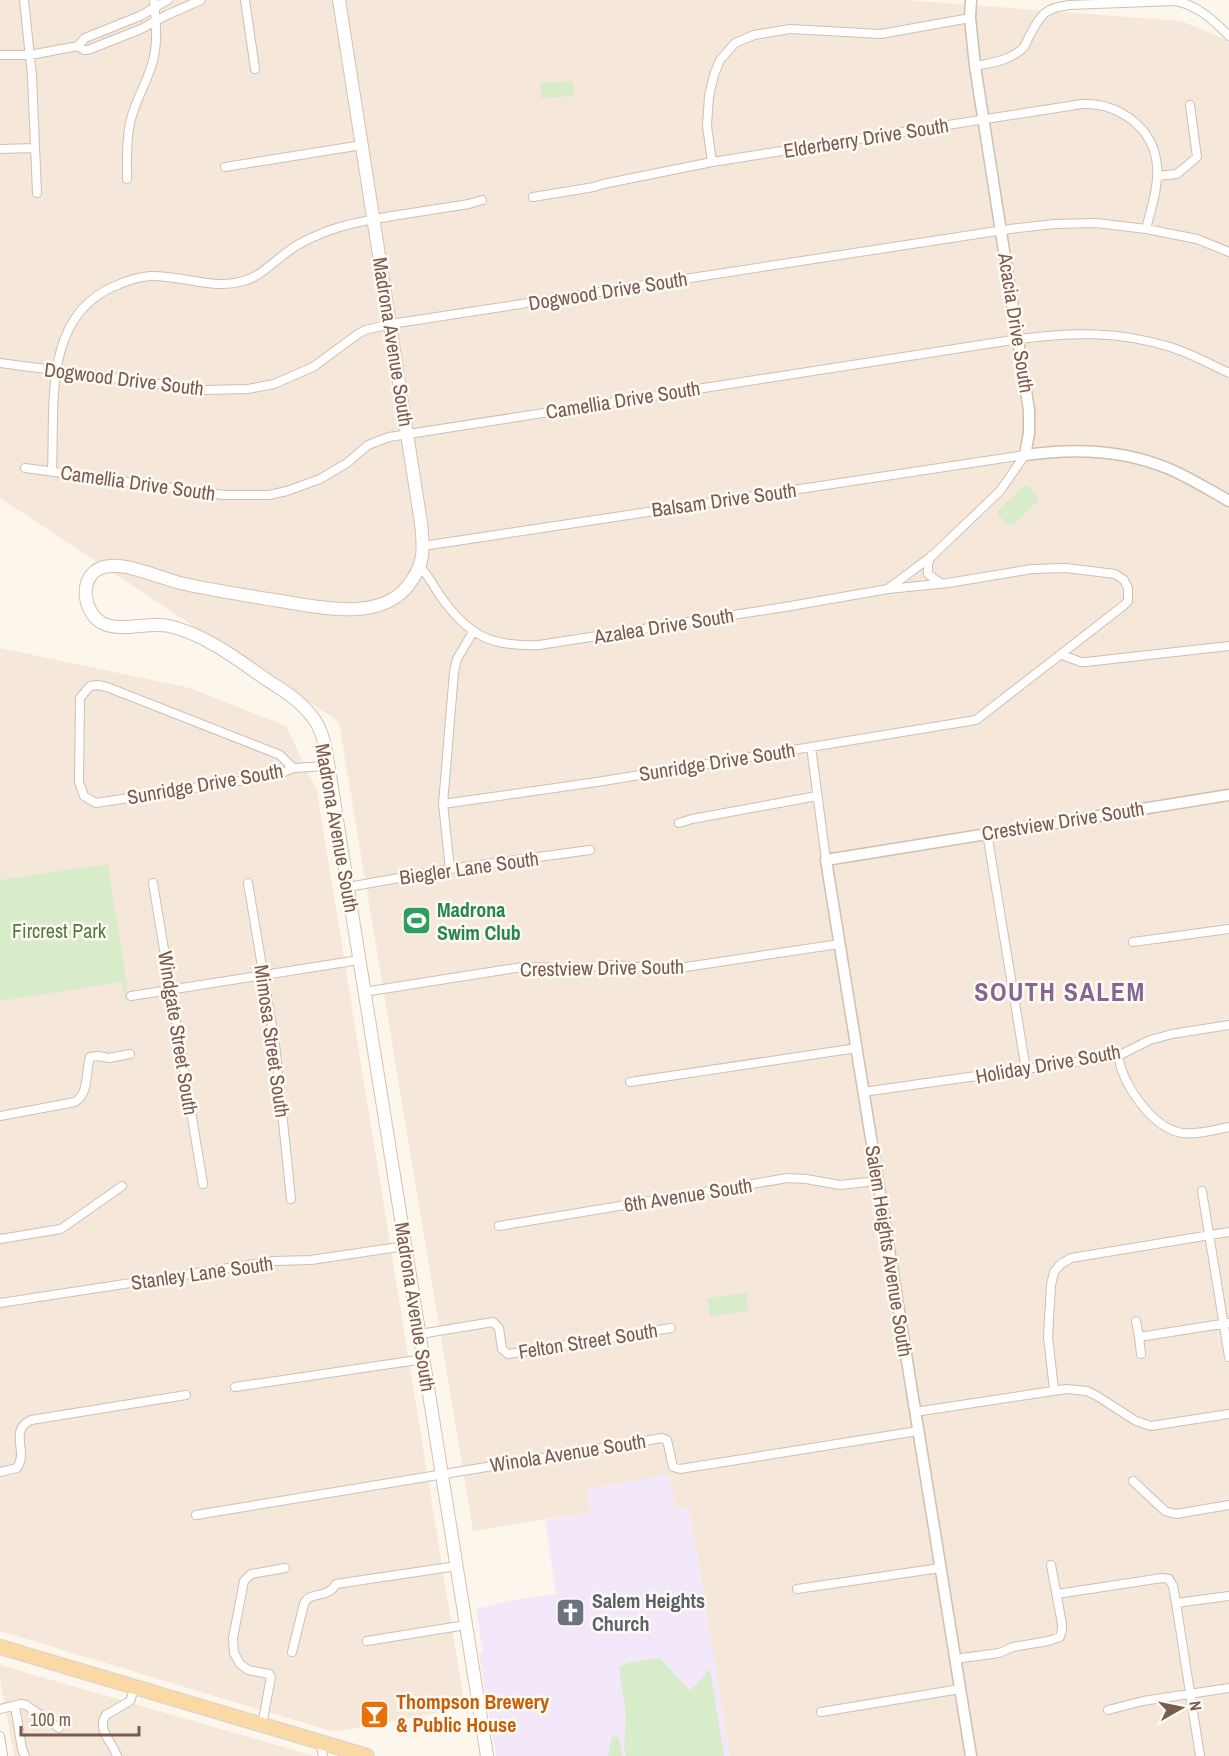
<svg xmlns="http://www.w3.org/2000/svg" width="1229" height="1756" viewBox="0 0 1229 1756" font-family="'Archivo Narrow',sans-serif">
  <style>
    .residential { fill: #f5e8da }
    .education { fill: #f3e8fa }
    .green { fill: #d8ecc9 }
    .water { fill: #bfe3e8; stroke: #a5d3da; stroke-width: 1.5 }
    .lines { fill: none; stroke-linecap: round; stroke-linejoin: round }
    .minor-casing { stroke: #d1beb0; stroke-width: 10 }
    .tertiary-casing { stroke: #d1beb0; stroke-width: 13 }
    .secondary-casing { stroke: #d6c0b0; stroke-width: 14 }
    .primary-casing { stroke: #dad1cd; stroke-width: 16 }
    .minor { stroke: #fff; stroke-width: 8 }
    .tertiary { stroke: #fff; stroke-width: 10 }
    .secondary { stroke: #fff; stroke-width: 12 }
    .primary { stroke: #fbd9a5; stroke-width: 14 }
    .labels { text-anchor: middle; stroke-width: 5; stroke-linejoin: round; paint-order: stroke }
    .street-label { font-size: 20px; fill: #7a5c4d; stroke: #fffaf3 }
    .leisure-label { font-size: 20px; font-weight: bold; fill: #27864d; stroke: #fffaf3; text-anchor: start }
    .park-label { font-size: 20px; fill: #537a41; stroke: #fffaf3 }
    .worship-label { font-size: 20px; font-weight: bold; fill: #5b616d; stroke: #fffaf3; text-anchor: start }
    .food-label { font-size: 20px; font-weight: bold; fill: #c56008; stroke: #fffaf3; text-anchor: start }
    .district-label { font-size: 26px; font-weight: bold; letter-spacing: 1.5px; fill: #846695; stroke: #fffaf3 }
  </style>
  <rect width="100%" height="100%" fill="#fdf6ec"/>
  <path class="residential" d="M0 0H905L1181 21 1229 41V1756H730L689 1507 675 1509 669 1477 667 1475 587 1489 591 1512 473 1531 339 722 0 498Z
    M0 648 190 688 286 726 317 791 465 1708 334 1732 0 1631Z
    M0 1665 314 1756H14L0 1679Z"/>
  <path class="education" d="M667 1475 669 1477 675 1509 689 1507 730 1756H496L479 1653 483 1652 476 1609 512 1600 556 1594 545 1520 590 1512 587 1489Z"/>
  <path class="green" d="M573 81 574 96 541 98 540 83Z
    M1024 486H1028L1038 496V501L1012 526 1007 525 998 514V511Z
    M108 864 129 1000 125 1001 122 982 0 1001V880Z
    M746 1293 749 1311 710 1316 707 1298Z
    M660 1658 689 1690 697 1684 710 1669 724 1756H626L624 1747 626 1714 619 1668 627 1663Z
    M612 1736 619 1738 622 1756H608Z"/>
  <path class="water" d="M412 907 424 909 420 930H413L409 910Z"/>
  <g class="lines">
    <defs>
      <path id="minor" d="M24 0 32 76 37 193
        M168 0 140 16 85 38 78 46 84 50H88L141 29 167 15 201 0
        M245 0 255 69
        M0 55H30L78 46
        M975 66C992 63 1012 60 1024 47 1026 44 1028 38 1030 35 1041 14 1045 8 1069 5L1175 1C1198 5 1213 20 1229 36
        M0 149 35 148
        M712 162 707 126 709 96 714 75 720 60 735 43 754 35 790 29 881 34 970 18
        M225 167 362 145
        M1157 176 1177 174 1197 157 1190 105
        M127 179C127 160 126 141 130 123 134 104 144 88 150 70 159 47 156 24 154 0
        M533 197 594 187 603 184 712 162 1082 104C1119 103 1153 127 1157 165 1159 186 1151 209 1146 229
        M0 363 204 390 248 389 274 384 313 367 358 334 365 330 391 324 1010 229 1054 224 1096 223 1146 229 1197 239 1229 252
        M25 468 224 495H269L287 491 320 479 347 463 368 445 389 437 1019 339C1072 332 1119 331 1170 347 1190 353 1210 364 1229 373
        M52 471C55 407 42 316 115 286 126 281 138 277 150 276 180 275 211 289 240 282 258 278 269 266 282 256 293 247 305 240 318 235 341 224 367 221 392 216 418 212 443 208 469 204L482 200
        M423 546 1025 455
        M931 556 928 564V574L940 583
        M420 567C429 576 434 587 441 597 469 636 491 647 539 645L785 607 888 589 948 583 1032 569 1066 568 1115 574 1124 580 1128 588V601L1123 606 976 720 597 782 443 804
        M889 588 932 556 1000 491 1025 455
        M1062 655 1081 662H1086L1229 646
        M811 747 826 860
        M293 768 280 755 107 687 98 685 90 686 80 698 79 782 84 796 96 803 278 775 293 768 328 766
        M679 823 692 819 817 796
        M987 833 1026 1070
        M450 869 443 804 454 672 457 659 473 632
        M153 883 203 1184
        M248 883 275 1044 291 1199
        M348 887 450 869 590 850
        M1133 942 1229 929
        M364 992 522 967 573 968 614 965 660 969 679 968 839 944
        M131 996 359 960
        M1118 1056C1123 1085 1152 1128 1182 1133 1197 1135 1214 1130 1229 1127
        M630 1082 857 1048
        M863 1092 1118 1056 1150 1040 1172 1034 1229 1025
        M0 1116 75 1102C90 1092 85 1072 90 1057L98 1056 109 1058 130 1054
        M1202 1191 1229 1357
        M499 1226 788 1178 806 1179 840 1185 877 1181
        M0 1239 61 1229 122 1186
        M0 1303 274 1261 311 1260 405 1246
        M1136 1321 1139 1337
        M420 1334 493 1322 499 1328 502 1349 508 1354 671 1328
        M1141 1354 1139 1337 1228 1323
        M235 1387 424 1359
        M1054 1390 1048 1337 1051 1285 1054 1272 1061 1264 1071 1258 1229 1232
        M915 1412 1066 1389 1087 1391 1097 1396 1136 1421 1151 1426 1229 1414
        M0 1472 17 1468C29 1451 8 1431 31 1420L186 1395
        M1133 1481 1165 1511 1176 1514 1229 1505
        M196 1515 662 1438 667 1440 673 1467 680 1469 918 1431
        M797 1589 940 1568
        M1057 1594 1162 1578 1169 1579 1173 1586 1176 1603 1200 1756
        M1176 1603 1229 1596
        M367 1641 466 1625
        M292 1652 304 1604C310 1590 327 1600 336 1584L457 1566
        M955 1659 999 1653 1013 1647 1048 1641 1060 1637 1062 1630V1624L1051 1565
        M15 1706 22 1749 25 1756
        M0 1709 21 1704 26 1705 59 1728
        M1108 1710 1143 1701 1229 1688
        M821 1712 960 1689
        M262 1725 271 1677 269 1674 248 1670 240 1664 234 1653 233 1638 244 1581 251 1574 285 1568
        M0 1736 3 1756
        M320 1742 323 1756
        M117 1756C113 1743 96 1729 106 1715L130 1701 135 1687"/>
      <path id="tertiary" d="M971 0 970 18 975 66 1029 410V433L1025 455C1073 448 1121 449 1167 468 1189 477 1209 490 1229 501
        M971 1756 826 860 1229 795"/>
      <path id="secondary" d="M339 0 421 523C424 550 425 565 407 587 377 623 314 606 274 600 243 595 211 590 180 583 161 578 129 564 110 566 93 567 84 580 86 597 87 607 93 618 102 623 122 633 148 621 169 626 204 634 236 658 264 678 281 689 298 699 310 714 320 725 323 738 326 751L487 1756"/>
      <path id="primary" d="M0 1647 367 1756"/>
    </defs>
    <use href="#minor" class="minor-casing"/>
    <use href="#tertiary" class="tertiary-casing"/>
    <use href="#secondary" class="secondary-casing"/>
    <use href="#primary" class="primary-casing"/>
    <use href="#minor" class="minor"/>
    <use href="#tertiary" class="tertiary"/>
    <use href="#secondary" class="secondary"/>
    <use href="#primary" class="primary"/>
  </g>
  <defs>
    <symbol id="stadium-square" viewBox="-11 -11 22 22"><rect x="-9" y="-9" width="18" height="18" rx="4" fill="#2e9e5b" stroke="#fffaf3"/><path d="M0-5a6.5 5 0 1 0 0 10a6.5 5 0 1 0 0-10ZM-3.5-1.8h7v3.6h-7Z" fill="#fff"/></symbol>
    <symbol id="church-square" viewBox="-11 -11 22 22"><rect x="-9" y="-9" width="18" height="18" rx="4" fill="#6b7280" stroke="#fffaf3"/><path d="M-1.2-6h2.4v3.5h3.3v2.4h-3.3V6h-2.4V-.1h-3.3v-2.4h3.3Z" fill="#fff"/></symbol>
    <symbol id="bar-square" viewBox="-11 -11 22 22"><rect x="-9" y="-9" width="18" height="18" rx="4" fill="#e8710a" stroke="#fffaf3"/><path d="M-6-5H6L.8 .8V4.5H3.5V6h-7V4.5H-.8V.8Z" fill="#fff"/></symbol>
  </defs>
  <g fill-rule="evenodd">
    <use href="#stadium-square" x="400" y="904" width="33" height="33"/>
    <use href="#church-square" x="554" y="1596" width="33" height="33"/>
    <use href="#bar-square" x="358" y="1698" width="33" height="33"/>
  </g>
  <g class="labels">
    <g class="street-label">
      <text transform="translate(866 138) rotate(-9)" y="7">Elderberry Drive South</text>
      <text transform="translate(608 291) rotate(-9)" y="7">Dogwood Drive South</text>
      <text transform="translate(1016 323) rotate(81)" y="7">Acacia Drive South</text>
      <text transform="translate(393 342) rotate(81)" y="7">Madrona Avenue South</text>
      <text transform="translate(124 379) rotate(7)" y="7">Dogwood Drive South</text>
      <text transform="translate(623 400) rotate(-9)" y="7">Camellia Drive South</text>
      <text transform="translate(138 483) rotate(8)" y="7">Camellia Drive South</text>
      <text transform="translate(724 500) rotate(-8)" y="7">Balsam Drive South</text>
      <text transform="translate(664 626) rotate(-9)" y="7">Azalea Drive South</text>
      <text transform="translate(717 762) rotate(-9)" y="7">Sunridge Drive South</text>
      <text transform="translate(205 784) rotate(-10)" y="7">Sunridge Drive South</text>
      <text transform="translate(1063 821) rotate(-9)" y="7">Crestview Drive South</text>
      <text transform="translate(337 828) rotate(80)" y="7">Madrona Avenue South</text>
      <text transform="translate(469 868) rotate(-8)" y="7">Biegler Lane South</text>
      <text transform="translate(602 968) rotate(-1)" y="7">Crestview Drive South</text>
      <text transform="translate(178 1033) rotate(81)" y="7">Windgate Street South</text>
      <text transform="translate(272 1041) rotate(82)" y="7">Mimosa Street South</text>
      <text transform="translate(1048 1064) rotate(-10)" y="7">Holiday Drive South</text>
      <text transform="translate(688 1195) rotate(-9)" y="7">6th Avenue South</text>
      <text transform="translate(889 1251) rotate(81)" y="7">Salem Heights Avenue South</text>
      <text transform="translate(202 1273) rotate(-8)" y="7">Stanley Lane South</text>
      <text transform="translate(415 1307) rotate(81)" y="7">Madrona Avenue South</text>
      <text transform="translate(588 1341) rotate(-9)" y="7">Felton Street South</text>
      <text transform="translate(568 1453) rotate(-9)" y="7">Winola Avenue South</text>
    </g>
    <g class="leisure-label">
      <text x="437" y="917">Madrona<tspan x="437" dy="23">Swim Club</tspan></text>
    </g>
    <g class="park-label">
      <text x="59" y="938">Fircrest Park</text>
    </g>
    <g class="worship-label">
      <text x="592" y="1608">Salem Heights<tspan x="592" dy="23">Church</tspan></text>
    </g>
    <g class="food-label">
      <text x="396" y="1709">Thompson Brewery<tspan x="396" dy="23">&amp; Public House</tspan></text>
    </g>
    <g class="district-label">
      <text x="1060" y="1001">SOUTH SALEM</text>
    </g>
  </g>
  <g transform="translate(1181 1708) rotate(81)" stroke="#fffaf3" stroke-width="4.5" paint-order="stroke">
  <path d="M0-4.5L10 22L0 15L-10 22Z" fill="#7a5c4d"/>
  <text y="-9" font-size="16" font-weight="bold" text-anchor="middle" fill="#7a5c4d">N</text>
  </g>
  <path d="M21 1726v9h118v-9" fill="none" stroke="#7a5c4d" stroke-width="3"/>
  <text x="30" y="1726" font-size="18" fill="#7a5c4d" stroke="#fffaf3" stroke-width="4.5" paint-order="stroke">100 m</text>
</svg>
